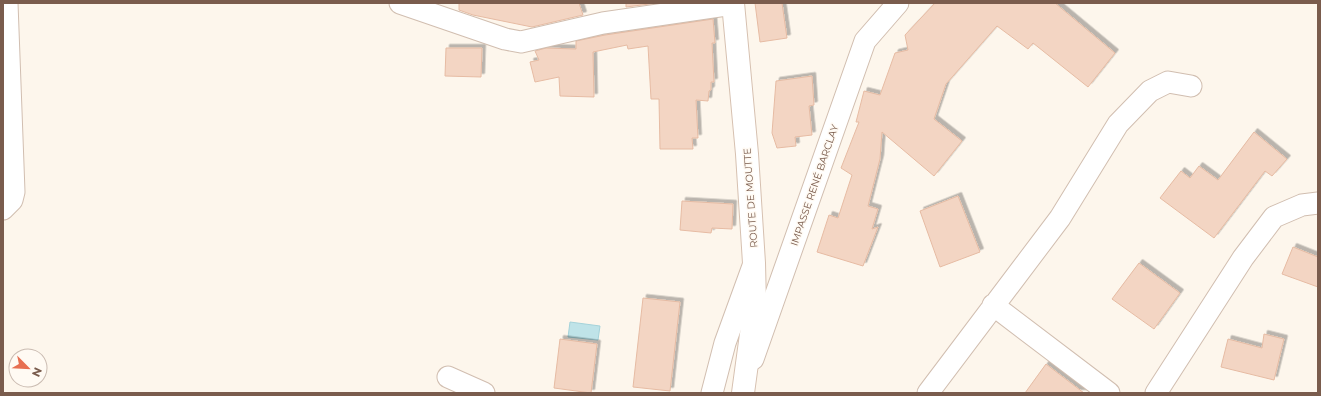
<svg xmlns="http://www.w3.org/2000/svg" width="1321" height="396" viewBox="0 0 1321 396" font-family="Montserrat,sans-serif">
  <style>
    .water { fill: #bfe3e8; stroke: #a5d3da }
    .building { fill: #f3d5c3; stroke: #e6bba3; filter: url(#shadow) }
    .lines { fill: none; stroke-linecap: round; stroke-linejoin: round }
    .minor-casing { stroke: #d1beb0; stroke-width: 23 }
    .secondary-casing { stroke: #d6c0b0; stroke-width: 24 }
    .minor { stroke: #fff; stroke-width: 21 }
    .secondary { stroke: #fff; stroke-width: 22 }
    .labels { text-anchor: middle; stroke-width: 3; stroke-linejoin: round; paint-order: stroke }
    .street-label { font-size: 10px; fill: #7a5c4d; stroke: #fffaf3 }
  </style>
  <defs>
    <filter id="shadow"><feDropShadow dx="3.5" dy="-3.5" stdDeviation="0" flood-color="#0004"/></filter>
  </defs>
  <rect width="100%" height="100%" fill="#fdf6ec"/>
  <path class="water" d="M570 322 600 326 598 340 568 337Z"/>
  <path class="building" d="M459 3H579L583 15 532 27 473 15 459 10Z
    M626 3H657L626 7Z
    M755 3H782L787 38 760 42Z
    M935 3H1055L1115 53 1088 87 1033 43 1028 49 997 26 946 84 934 119 962 141 934 176 882 132 880 159 868 206 878 209 872 229 878 227 863 266 817 252 829 215 838 218 852 175 841 168 859 122H856L864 91 880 95 895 53 908 50 905 35Z
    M713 19 715 43H712L714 82H711V90L709 91 708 101 696 100 698 138H692L693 149H660L659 99H651L648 46 628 49 627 45 593 52 594 97 560 96 559 77 535 82 530 62 539 60 535 51 546 48 576 49V41L605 35Z
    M446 48H482L481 77 445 76Z
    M812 76 814 105 809 106 812 135 795 137 796 146 777 148 772 133 776 81Z
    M1254 132 1287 159 1272 176 1265 171 1214 238 1160 198 1181 171 1190 178 1199 166 1218 180Z
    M958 196 980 252 940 267 920 211Z
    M682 201 733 204 732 229 712 228 711 233 680 230Z
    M1293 247 1318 257V287L1282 274Z
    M1139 263 1180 293 1154 329 1112 299Z
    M643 298 680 302 670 391 633 387Z
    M1264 334 1284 339 1274 380 1221 367 1228 339 1262 348Z
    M560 339 597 344 591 393 554 388Z
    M1046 364 1084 393H1025Z"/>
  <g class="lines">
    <defs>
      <path id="minor" d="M400 3 505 39 521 42 603 23 733 4
        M3 209 12 200 14 192 7 3
        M993 305 1109 393
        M753 359 865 41 898 3
        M448 377 484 393
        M712 393 725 343 753 266
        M928 393 1060 218 1118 124 1150 91 1168 82 1191 86
        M1156 393 1243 258 1274 217 1302 205 1318 203"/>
      <path id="secondary" d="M733 3 747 154 754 263 755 305 743 393"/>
    </defs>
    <use href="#minor" class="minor-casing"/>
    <use href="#secondary" class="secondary-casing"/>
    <use href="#minor" class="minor"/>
    <use href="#secondary" class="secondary"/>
  </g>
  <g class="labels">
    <g class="street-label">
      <text transform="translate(814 185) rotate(-71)" y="4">IMPASSE RENÉ BARCLAY</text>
      <text transform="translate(750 198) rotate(-94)" y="4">ROUTE DE MOUTTE</text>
    </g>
  </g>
  <rect width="1321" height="396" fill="none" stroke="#7a5c4d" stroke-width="8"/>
  <g transform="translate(28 368) rotate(114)"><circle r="19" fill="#fffaf3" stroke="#cabbb1"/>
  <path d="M0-3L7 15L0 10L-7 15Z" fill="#e76f51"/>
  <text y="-6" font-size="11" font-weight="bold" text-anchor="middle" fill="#7a5c4d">N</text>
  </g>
</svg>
